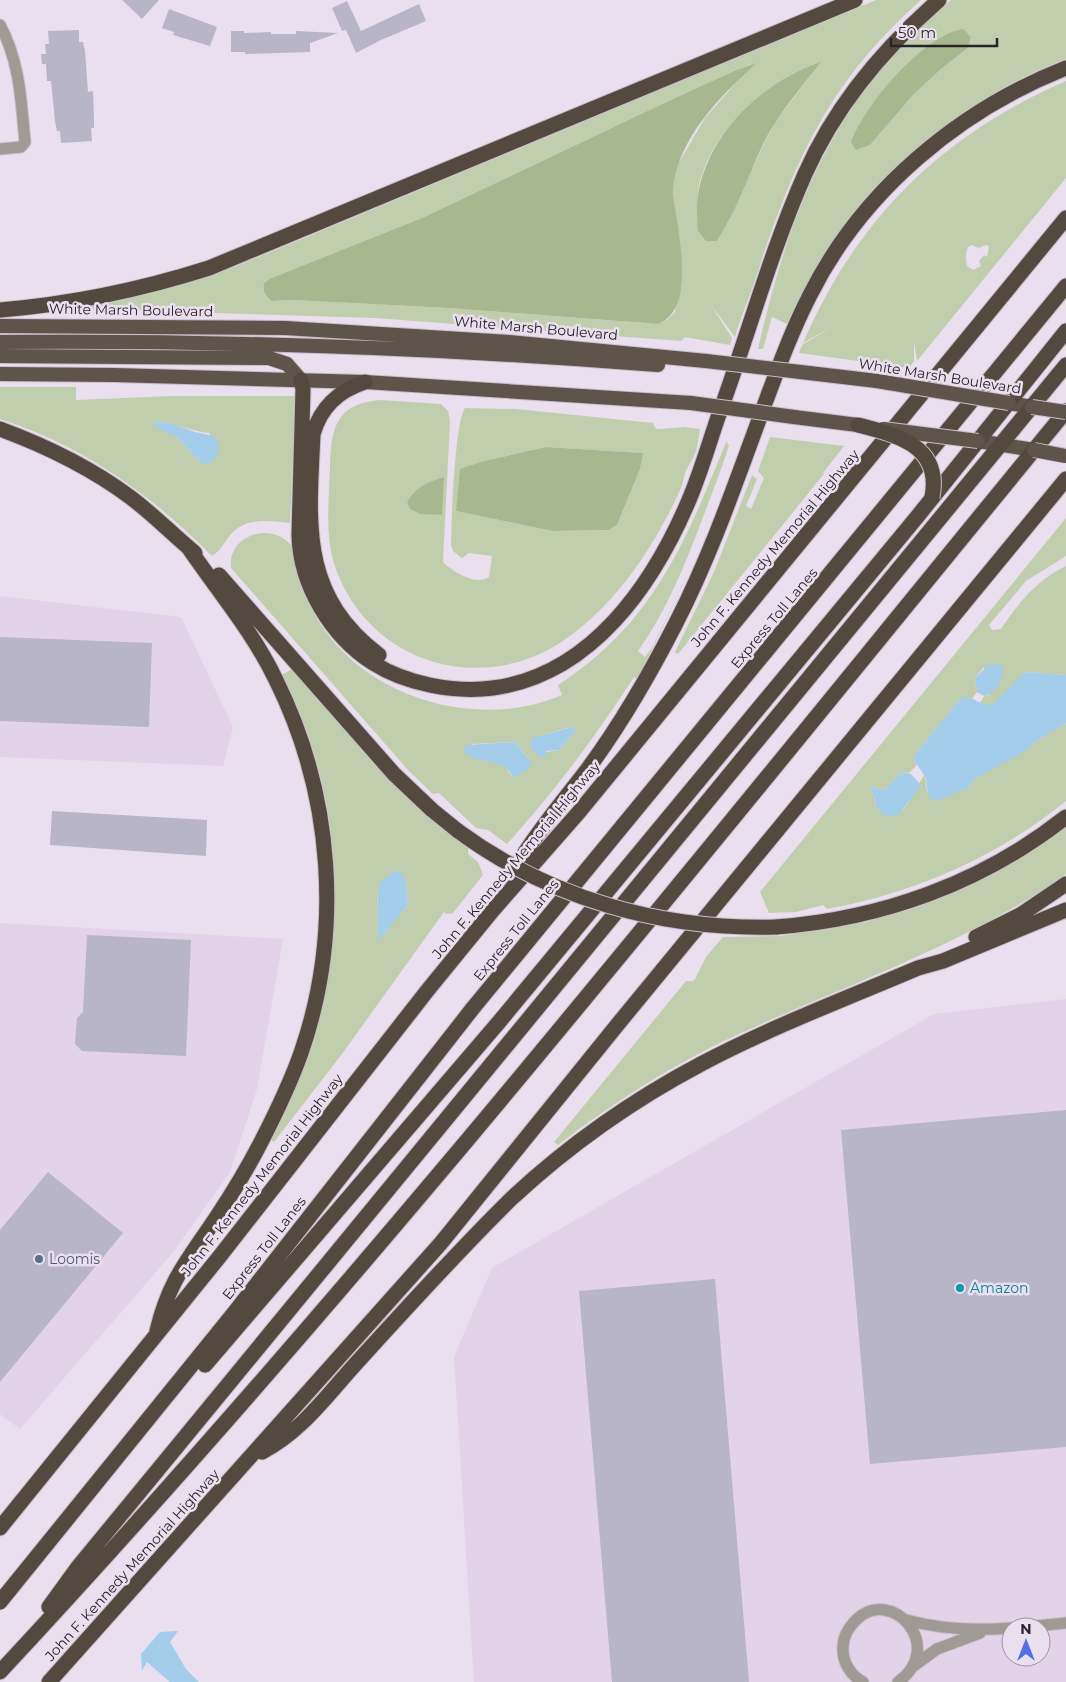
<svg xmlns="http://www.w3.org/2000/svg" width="1066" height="1682" viewBox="0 0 1066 1682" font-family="Montserrat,sans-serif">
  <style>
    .built { fill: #e2d3e8; fill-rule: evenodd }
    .green { fill: #c1ceae; fill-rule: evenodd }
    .forest { fill: #a8b88e }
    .water { fill: #a4cceb }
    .building { fill: #b8b5c6 }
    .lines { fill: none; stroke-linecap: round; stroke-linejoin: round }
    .minor-casing { stroke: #c7bdcb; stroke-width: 13 }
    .trunk-casing { stroke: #c7bdcb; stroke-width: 16 }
    .motorway-casing { stroke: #c7bdcb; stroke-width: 17 }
    .minor { stroke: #a09a94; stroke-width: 11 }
    .trunk { stroke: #5e5449; stroke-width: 14 }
    .motorway { stroke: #54493e; stroke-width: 15 }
    .trunk-bridge-casing { stroke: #c7bdcb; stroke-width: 16; stroke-linecap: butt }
    .motorway-bridge-casing { stroke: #c7bdcb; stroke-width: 17; stroke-linecap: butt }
    .trunk-bridge { stroke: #5e5449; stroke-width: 14 }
    .motorway-bridge { stroke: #54493e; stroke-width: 15 }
    .service-dot { fill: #5c6f8a; stroke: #eadfee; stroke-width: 2 }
    .culture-dot { fill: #0f9aa8; stroke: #eadfee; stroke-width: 2 }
    .labels { text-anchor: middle; stroke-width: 5; stroke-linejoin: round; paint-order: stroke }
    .street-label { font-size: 14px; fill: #282429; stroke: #eadfee }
    .service-label { font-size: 14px; fill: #4e5e75; stroke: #eadfee; text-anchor: start }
    .culture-label { font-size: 14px; fill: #0d838f; stroke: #eadfee; text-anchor: start }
  </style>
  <rect width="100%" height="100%" fill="#eadfee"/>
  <path class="built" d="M0 596 181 617 233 727 223 766 0 757Z
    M0 923 283 939 257 1089 230 1172 175 1250 20 1429 0 1414Z
    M1066 999V1682H474L454 1357 492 1268 934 1014ZM1011 1627H1041V1657H1011Z"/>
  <path class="green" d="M876 0H921C829 82 795 159 757 274 750 296 741 316 735 337L711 305 732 338 730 345 685 337 681 341 375 318 92 309V306L178 286 237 266ZM820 63 776 121 764 143 730 219 717 241 697 222C697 212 697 201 698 191 708 132 767 81 820 63ZM756 64 739 79 705 118 678 164 674 176 673 191 681 261 675 312 667 320 657 324 448 308 293 300 271 301C265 295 262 291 264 283L269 279 422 218 662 104 734 71Z
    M951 0H1066V59C943 105 840 205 787 324L772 317 763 349H758C790 208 836 93 951 0ZM971 37 968 48 941 69 914 94 870 145 856 150Z
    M1066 81V178L917 361 914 341V361L909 368 799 353 802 345 833 326 803 343C857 218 942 135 1066 81ZM971 245 979 248 986 245 989 246 987 257 984 255 979 261 981 266 973 270 967 266C966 259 964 249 971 245Z
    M0 387H76V400L171 396H296L290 523C270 521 249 517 233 532 225 540 222 550 212 556 152 495 82 445 0 419ZM156 422C175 422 191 432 210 433L202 464 177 437Z
    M381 400 441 404 448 411 450 421 443 562C453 572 476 586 489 577L492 556 469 553 462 558 453 551 451 545C451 525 455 420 465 408L516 409 653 423 656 429H660L684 427 700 429C699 435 698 442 697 446 696 457 686 467 684 477 683 487 675 500 670 511 644 561 611 608 563 641 482 695 373 665 337 572 324 539 329 502 330 467 331 428 336 403 381 400ZM546 447 642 453 640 469 617 525 609 530 552 531 457 511 484 461ZM443 477 442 514H420L410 509 407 502Z
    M770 437 844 446 823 473 824 474 678 654 675 652 714 572 752 475 757 479 746 506 751 509 764 478 758 471Z
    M726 442 729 445C724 463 717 479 711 496 691 549 671 605 638 651L645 657 652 648 690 570 638 679 634 677C596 736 554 792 507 844L488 830 476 828 439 793 433 794 408 770 231 568C227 536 270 521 290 544 297 552 296 571 299 581 305 596 312 611 321 625 371 701 481 730 562 695L558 685C653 624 686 541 726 442ZM567 728 576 731 559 750 546 752 540 736ZM515 742 529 759 513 777 503 765 470 756 472 744Z
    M1066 518V556L1026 581 989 625 992 630 1001 629C1018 603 1038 579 1066 566V675L1025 672 998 701C992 706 987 707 980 703L984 696 989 695 984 667 975 678 977 692 972 699 962 698 958 702 916 753 914 760 917 765 909 773 902 772 884 790 872 787 870 790 874 795 875 803 892 817C910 810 914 787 925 775L927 792 969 787 976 778 1028 749 1033 743 1066 723V801C997 857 915 893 827 909L823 905 796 912 769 913 760 892Z
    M292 669C348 732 399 800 468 848V854L478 862 483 875 453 913 446 914 444 912 342 1054 274 1142 271 1140C285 1110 300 1081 310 1050 350 930 342 787 282 675ZM381 881 406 882 408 906 392 922 385 933C379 916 374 898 381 881Z
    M1066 827V874C967 944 850 983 741 1033 675 1063 615 1101 558 1145L554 1142 686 981H693L695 979 706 957 723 937 780 936 829 929 866 922 918 907 988 877 1031 852Z"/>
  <path class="forest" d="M963 29 971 37 968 48 941 69 914 94 870 145 856 150 851 142C865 105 922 36 963 29Z
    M821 62C801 88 778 114 763 144 748 177 737 210 717 241H706L698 231C697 218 696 202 699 189 712 129 765 81 821 62Z
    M757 63C721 95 676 140 673 191 676 227 699 308 658 324L448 308 293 300 271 301C265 295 262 291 264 283L269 279 422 218 662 104 734 71Z
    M546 447 643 453 640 469 617 525 609 530 552 531 456 511 460 469 484 461Z
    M444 477 442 515 420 514 410 509 407 502C416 487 427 482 444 477Z"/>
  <path class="water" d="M155 422 170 423 195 432 214 436C223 447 218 464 202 464L177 437 155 427Z
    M999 664 1002 667C1004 681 997 692 984 696L977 692 975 678 988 665Z
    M1025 672 1066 675V723L1033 743 1028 749 1015 757 976 778 969 787 942 799 935 801 928 796 926 778 914 760 916 753 962 697C973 696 981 706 992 705Z
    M572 727 576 731 559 750 546 751V757L543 758 533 751 530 743 533 738Z
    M515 742 531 762C529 771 521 774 513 777 502 757 480 765 464 752L466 745Z
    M902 772 911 774 920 784 919 788 899 814 892 817 882 814 876 806 874 795 870 790 872 787 884 790Z
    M395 871 400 872C409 879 405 893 409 904 406 908 381 938 378 940V889L381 881Z
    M178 1631 170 1642 186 1669 199 1682H170L147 1662 142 1671 141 1654 160 1632Z"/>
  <path class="building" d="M122 0H159L142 19Z
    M347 1 361 31 419 4 426 21 381 40 356 53 346 30 342 31 332 8Z
    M169 9 217 27 210 46 173 35 174 32 162 28Z
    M79 30V42H83L85 51 88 92 93 91 94 119V128H91L92 141 61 143 60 131H57L55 121 51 81H47L46 64H42L41 54H46L45 44H49L48 31Z
    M231 31H244V33L271 32V34H296V31L338 33 310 43V52L245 54V52H231Z
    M0 637 152 643 149 727 0 721Z
    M52 811 207 820 206 856 50 845Z
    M87 935 191 940 186 1056 82 1051 75 1044 77 1018 83 1012Z
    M1066 1110V1447L870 1464 841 1130Z
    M48 1172 123 1233 0 1382V1230Z
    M715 1279 749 1682H612L579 1291Z"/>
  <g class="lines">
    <defs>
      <path id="minor" d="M0 25C20 62 21 101 25 142L21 147 0 149
        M906 1620C940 1629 976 1631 1011 1628
        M1026 1627 1066 1623
        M915 1665 937 1649 980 1633
        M863 1682C851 1676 842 1662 843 1647 843 1636 848 1628 856 1620 892 1585 947 1647 898 1682"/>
      <path id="trunk" d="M0 326 285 328 509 342 706 361
        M0 342C220 340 439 348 658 365
        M0 356 269 358 287 364 301 380
        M809 373 877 381
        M0 374 114 375 365 382 691 403
        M1009 403 1032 407
        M794 417 858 425
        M978 441 1034 450"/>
      <path id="motorway" d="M0 310C72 304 140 290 209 268L855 0
        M301 380 303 389 299 535C300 585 331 636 373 663 406 684 454 693 493 688 591 675 653 585 689 500 700 474 708 447 717 420 747 339 770 253 805 174 835 106 883 49 939 0
        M365 382C338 391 321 407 313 434 309 523 299 594 379 655
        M0 429C46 446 91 468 130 497 153 514 173 535 195 553
        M219 575 394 774 432 810 458 831
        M510 877C532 838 560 805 587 770 621 724 650 674 676 623 713 551 739 473 767 398 780 363 793 328 810 295 862 191 959 110 1066 68
        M776 927C882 919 982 883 1066 817
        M976 937 1020 915 1066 884
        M157 1331C169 1280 188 1260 216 1218 232 1194 247 1169 260 1144 275 1115 290 1084 301 1053 343 932 333 795 276 680 253 632 218 591 188 547
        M205 1365 499 1022 917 517 1066 331
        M262 1452C303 1431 330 1391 361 1358 410 1304 460 1249 512 1198 569 1145 633 1100 701 1064 771 1027 845 999 918 968L943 961 1066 910
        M0 1528 220 1256 427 991 493 910 579 812 1066 218
        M0 1602 234 1313 473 1008 1066 286
        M49 1607 78 1567 1066 365
        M0 1672C375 1269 717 836 1066 411
        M49 1682 441 1243 618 1024 1066 479"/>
    </defs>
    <use href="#minor" class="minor-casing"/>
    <use href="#trunk" class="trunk-casing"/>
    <use href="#motorway" class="motorway-casing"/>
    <use href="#minor" class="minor"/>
    <use href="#trunk" class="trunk"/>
    <use href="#motorway" class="motorway"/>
    <defs>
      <path id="trunk-bridge" d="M706 361 809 373
        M877 381 1009 403
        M691 403 794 417
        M1032 407 1066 412
        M883 429 978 441
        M1034 450 1066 456"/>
      <path id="motorway-bridge" d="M858 425C897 435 942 446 932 497
        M458 831C551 899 661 930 776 927"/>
    </defs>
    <use href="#trunk-bridge" class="trunk-bridge-casing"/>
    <use href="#motorway-bridge" class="motorway-bridge-casing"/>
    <use href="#trunk-bridge" class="trunk-bridge"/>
    <use href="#motorway-bridge" class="motorway-bridge"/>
  </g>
  <circle class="service-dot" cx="39" cy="1259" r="5"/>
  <circle class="culture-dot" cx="960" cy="1288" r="5"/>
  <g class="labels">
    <g class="street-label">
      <text transform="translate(131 310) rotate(1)" y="5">White Marsh Boulevard</text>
      <text transform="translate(536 328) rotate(5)" y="5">White Marsh Boulevard</text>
      <text transform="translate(940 376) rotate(9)" y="5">White Marsh Boulevard</text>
      <text transform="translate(775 548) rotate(-50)" y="5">John F. Kennedy Memorial Highway</text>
      <text transform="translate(774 618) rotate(-50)" y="5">Express Toll Lanes</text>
      <text transform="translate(516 860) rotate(-50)" y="5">John F. Kennedy Memorial Highway</text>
      <text transform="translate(516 930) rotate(-51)" y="5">Express Toll Lanes</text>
      <text transform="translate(262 1175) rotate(-52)" y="5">John F. Kennedy Memorial Highway</text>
      <text transform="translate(264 1248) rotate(-52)" y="5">Express Toll Lanes</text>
      <text transform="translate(132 1565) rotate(-48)" y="5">John F. Kennedy Memorial Highway</text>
    </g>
    <g class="service-label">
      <text x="49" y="1264">Loomis</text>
    </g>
    <g class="culture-label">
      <text x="970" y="1293">Amazon</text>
    </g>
  </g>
  <g transform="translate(1026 1642)"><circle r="24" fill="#eadfee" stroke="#9c949f"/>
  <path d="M0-4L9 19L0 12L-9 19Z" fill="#576fe5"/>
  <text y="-8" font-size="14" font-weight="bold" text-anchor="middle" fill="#282429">N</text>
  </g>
  <path d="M891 38v8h106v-8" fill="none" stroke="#282429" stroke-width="2.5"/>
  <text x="898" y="38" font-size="15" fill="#282429" stroke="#eadfee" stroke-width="4" paint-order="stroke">50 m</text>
</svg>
